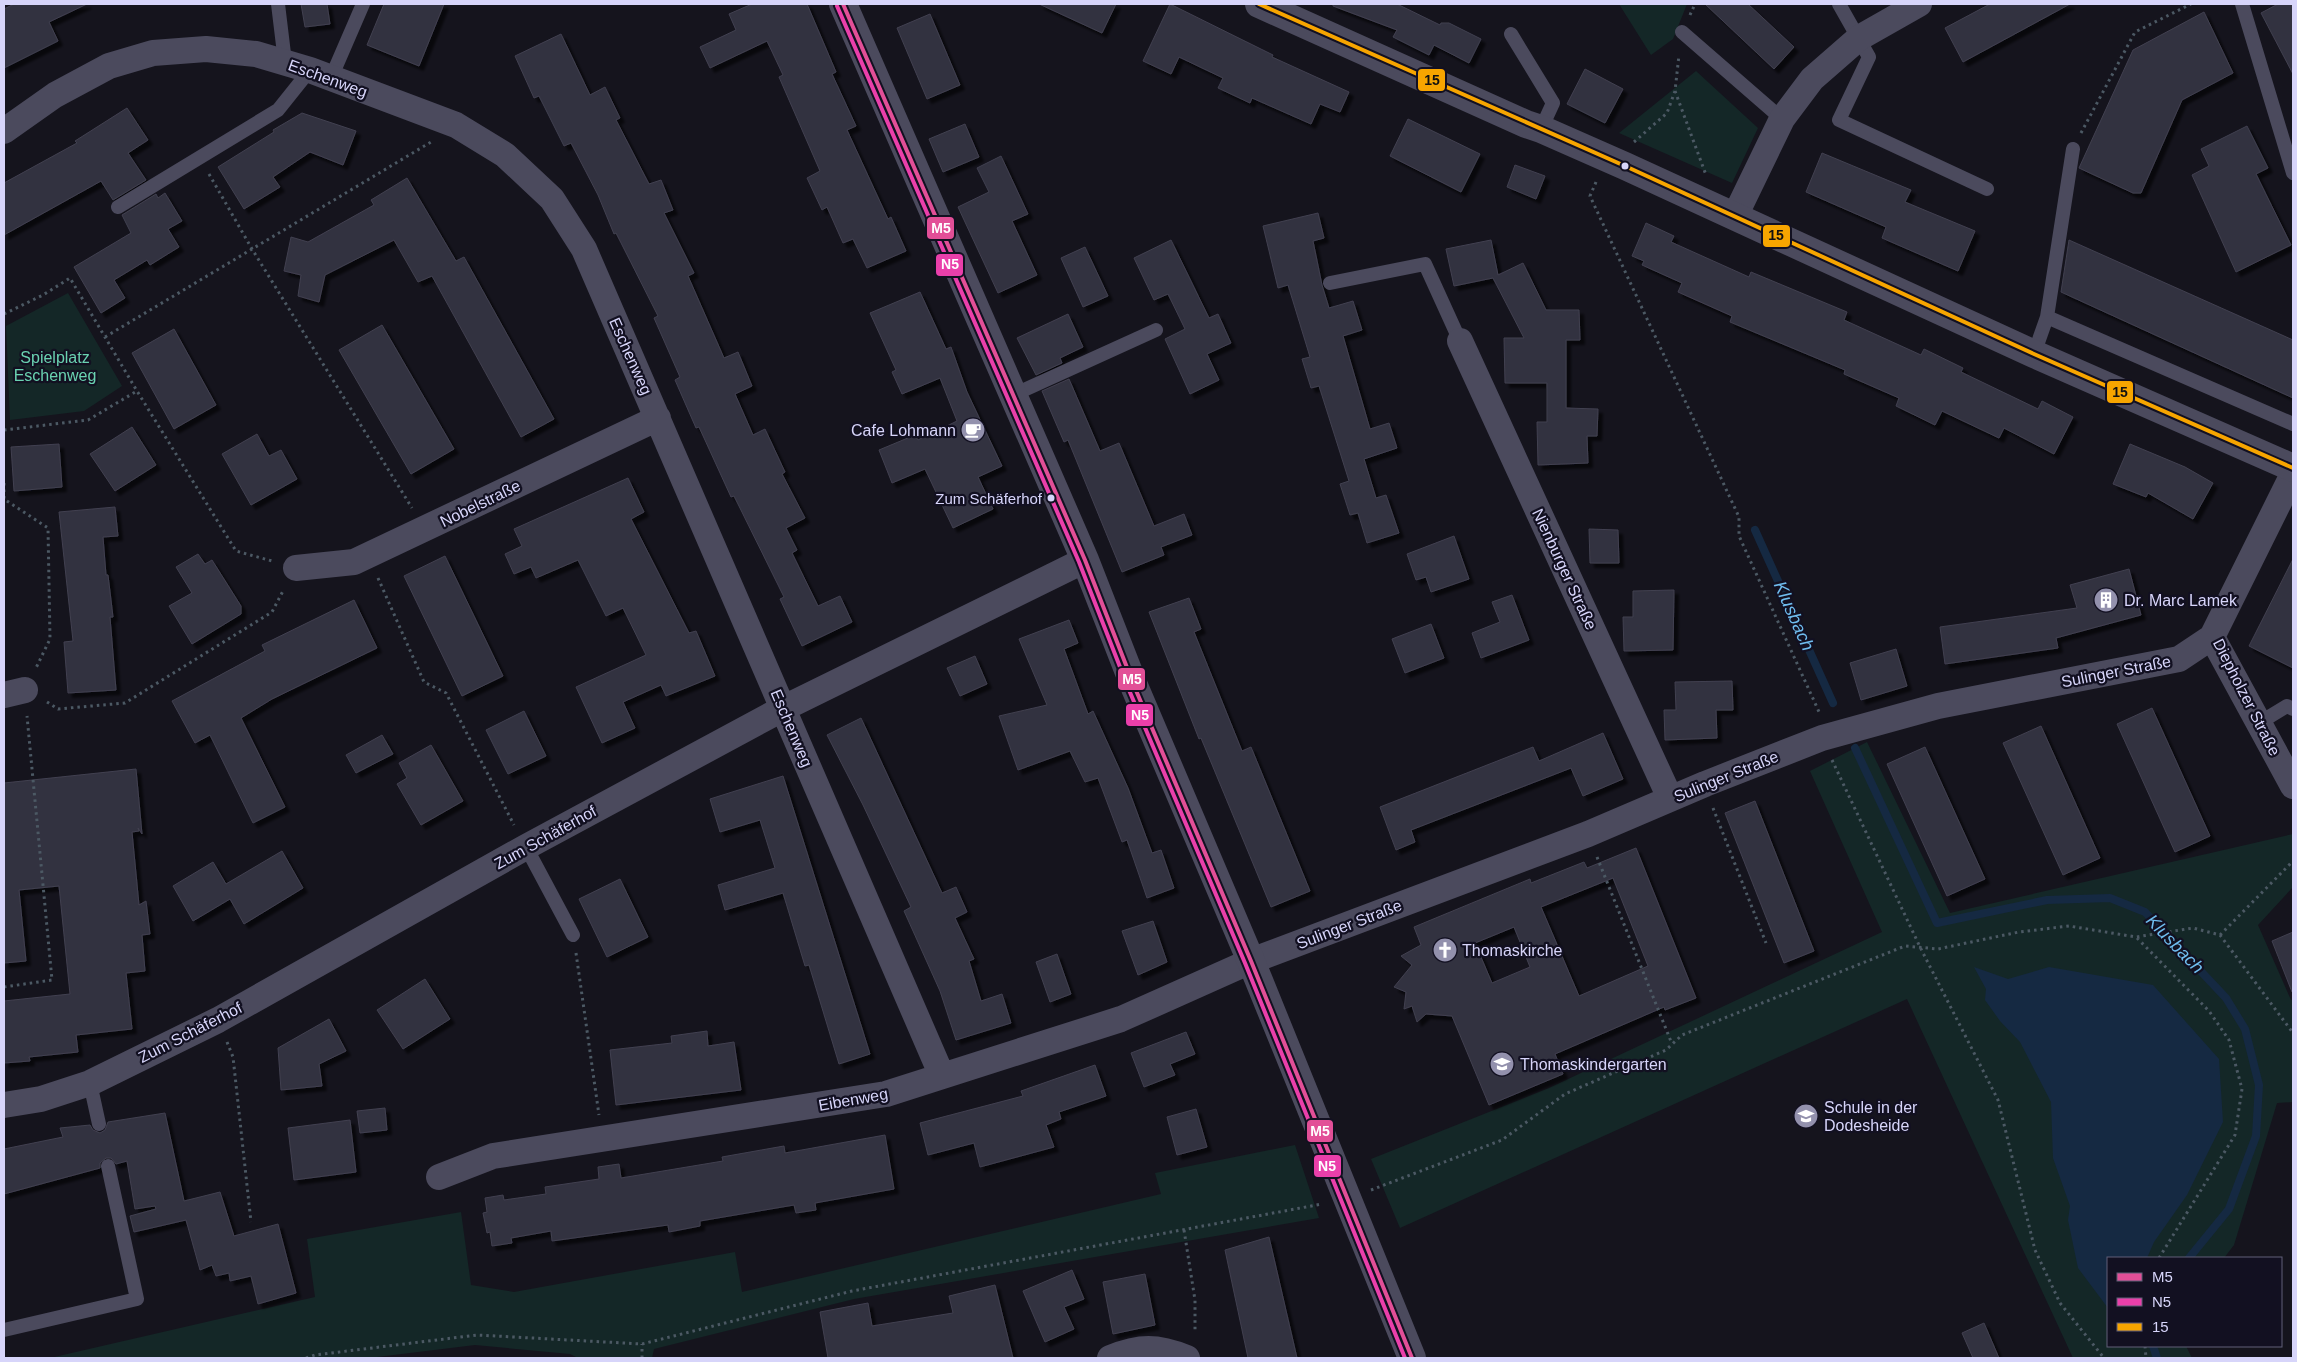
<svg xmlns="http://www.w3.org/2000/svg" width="2297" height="1362" viewBox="0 0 2297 1362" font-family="Arial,sans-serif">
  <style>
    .green { fill: #142727 }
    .water { fill: #152942 }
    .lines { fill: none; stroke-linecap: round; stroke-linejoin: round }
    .stream { stroke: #152942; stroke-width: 8 }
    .building { fill: #33323f; stroke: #414050; fill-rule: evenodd; filter: url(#shadow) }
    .path { stroke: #4c5964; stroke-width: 3; stroke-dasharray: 2.5 4; stroke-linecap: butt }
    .service { stroke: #4b4a5d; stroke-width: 14 }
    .minor { stroke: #4b4a5d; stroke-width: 26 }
    .tertiary { stroke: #4b4a5d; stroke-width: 28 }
    .bus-1-casing { stroke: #121021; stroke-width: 8 }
    .bus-2-casing { stroke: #121021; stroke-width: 8 }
    .bus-3-casing { stroke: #121021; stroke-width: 8 }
    .bus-1 { stroke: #e24f97; stroke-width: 4 }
    .bus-2 { stroke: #ea3faa; stroke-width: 4 }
    .bus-3 { stroke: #f7a500; stroke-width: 4 }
    .bus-dot { fill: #d7d5fa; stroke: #121021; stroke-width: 2 }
    .labels { text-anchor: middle; stroke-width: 4.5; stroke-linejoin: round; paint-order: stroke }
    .bus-label { font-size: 15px; fill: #d7d5fa; stroke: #121021; text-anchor: end }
    .street-label { font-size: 16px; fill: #d7d5fa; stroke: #121021 }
    .park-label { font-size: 16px; fill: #6ad2b1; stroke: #121021 }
    .poi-label { font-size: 16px; fill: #d7d5fa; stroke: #121021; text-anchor: start }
    .water-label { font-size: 18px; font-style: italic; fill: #6fbcee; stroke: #121021 }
    .line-badge { stroke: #121021; stroke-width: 2 }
    .badge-label { font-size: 14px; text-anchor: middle; font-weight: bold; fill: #fff }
    .pale-badge-label { font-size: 14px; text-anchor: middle; font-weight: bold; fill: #111 }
  </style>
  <defs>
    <filter id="shadow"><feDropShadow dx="4.5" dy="4.5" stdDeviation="1" flood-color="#0009"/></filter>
  </defs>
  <rect width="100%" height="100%" fill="#15141d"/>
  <path class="green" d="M1619 4H1687L1673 39 1651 55Z
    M1696 71 1758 128 1732 183 1619 133Z
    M68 293 122 386 84 411 10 420 6 326Z
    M1867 742 1950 913 2293 834V887L2258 925 2291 1000 2293 999V1102L2277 1103 2234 1245 2224 1258H2108V1346H2186L2192 1358H2073L1907 999 1400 1228 1371 1159 1549 1088 1882 932 1810 771Z
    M1295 1145 1319 1218 854 1299 654 1349 652 1358H578L570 1354 475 1345 369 1358H50L315 1297 307 1239 461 1212 471 1285 514 1292 735 1252 742 1292 1161 1194 1155 1173Z"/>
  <path class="water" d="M1974 967 2008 979 2049 967 2153 985 2219 1059 2223 1122 2187 1195 2154 1242 2147 1258H2108V1308L2078 1268 2068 1220 2070 1206 2053 1158 2051 1102 2020 1042 2000 1021 1985 1000 1986 989Z"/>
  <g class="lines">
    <path class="stream" d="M1755 530 1833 703
      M1855 748 1937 923 2047 900 2110 898 2145 912 2226 998 2245 1029 2259 1085 2256 1136 2229 1209 2189 1258
      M2153 1346 2157 1358"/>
  </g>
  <path class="building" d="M14 4H87L49 22 58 41 4 68V9Z
    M301 4H327L330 24 305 27Z
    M384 4H444L419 66 367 45Z
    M752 4H807L836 72 832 74 856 126 847 130 888 219 891 217 906 251 867 268 853 239 843 243 827 207 822 210 807 178 820 171 779 77 783 75 767 41 710 68 700 47 736 30 729 14Z
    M1039 4H1116L1102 33Z
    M1170 4 1273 55 1272 57 1349 92 1340 112 1320 104 1311 124 1252 98 1250 103 1218 88 1223 78 1179 57 1171 74 1143 61Z
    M1333 4H1397L1440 25 1441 23H1449L1481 39 1469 63 1434 45 1429 55 1393 37 1397 30 1333 6Z
    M1705 4H1748L1794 47 1774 69Z
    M1990 4H2070L1963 62 1945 28Z
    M2278 4H2293V74L2261 13Z
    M2204 12 2233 73 2182 100 2141 193H2133L2079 168 2133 50Z
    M930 14 960 85 927 99 897 28Z
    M561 34 590 95 605 87 620 118 616 120 649 184 661 180 673 210 664 213 694 273 688 276 724 358 738 352 752 386 735 394 753 435 765 429 785 472 782 474 805 518 786 528 797 550 792 553 818 606 840 596 852 622 802 646 780 599 784 597 734 496 731 497 699 427 696 428 675 380 680 377 654 318 658 316 616 233 614 234 598 195 571 143 564 146 539 96 534 98 515 56Z
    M1585 69 1623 89 1605 123 1567 104Z
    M127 108 148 140 128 153 146 180 113 200 101 181 4 235V183L77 143 75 141Z
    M302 113 356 131 343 165 310 152 273 177 280 187 244 209 218 167 274 132 273 130Z
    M1408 119 1480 154 1461 192 1390 156Z
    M965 124 979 157 943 172 929 139Z
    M2247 126 2268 168 2256 174 2291 245 2236 272 2192 175 2209 166 2201 149Z
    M1822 153 1911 190 1905 202 1975 231 1958 271 1882 238 1886 227 1806 192Z
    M1001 156 1028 214 1012 221 1037 275 998 293 958 207 989 192 977 168Z
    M1515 165 1545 176 1536 199 1507 187Z
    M407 178 456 261 464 257 554 419 521 437 432 276 418 282 394 240 325 275 319 302 298 296 301 275 284 271 291 237 308 242 374 205 371 200Z
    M165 193 182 221 168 229 179 247 150 265 147 260 114 280 125 298 101 313 74 267 131 233 122 215 156 194 158 198Z
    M1318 213 1324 238 1313 241 1322 285 1329 308 1353 301 1362 330 1343 336 1370 429 1389 423 1397 448 1364 459 1376 498 1386 495 1399 533 1367 543 1358 513 1350 515 1340 484 1349 481 1319 386 1311 388 1302 359 1310 357 1288 285 1278 288 1263 226Z
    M1646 223 1674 236 1671 242 1749 277 1751 272 1847 312 1844 320 1921 355 1924 349 1963 368 1961 372 2038 409 2042 401 2073 417 2054 454 2004 428 1999 438 1942 411 1935 425 1896 406 1899 398 1844 374 1845 370 1730 322 1732 316 1678 292 1682 283 1642 265 1644 261 1632 256Z
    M1171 240 1209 318 1218 314 1231 343 1207 354 1219 380 1190 394 1165 339 1185 329 1168 294 1154 300 1134 258Z
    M1491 240 1498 275 1523 263 1546 310H1579L1580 340H1566V408L1598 409 1597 436H1587L1588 463 1538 465 1537 422H1547V383H1505L1504 338H1524L1493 278 1454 286 1446 249Z
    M2069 240 2293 340V398L2061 292Z
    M1085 247 1108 296 1083 307 1061 258Z
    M920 292 946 349 951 347 967 392 1002 466 978 477 993 509 953 528 925 469 892 483 879 450 915 435 918 440 957 421 940 378 902 394 892 372 896 370 870 313Z
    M1068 314 1083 347 1060 358 1062 363 1036 375 1017 338Z
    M382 325 454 449 411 474 339 350Z
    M174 329 216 405 174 429 132 353Z
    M1069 379 1100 451 1119 443 1154 526 1184 514 1192 535 1161 547 1164 555 1122 572 1068 440 1064 442 1042 391Z
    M132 427 156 465 115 491 90 454Z
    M257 434 269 456 281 450 297 479 251 505 222 454Z
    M59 444 62 487 14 491 11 447Z
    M2130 444 2185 467 2213 483 2193 519 2148 493 2146 497 2113 484Z
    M628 478 644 512 631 519 689 633 696 631 715 676 666 696 661 685 623 702 635 728 602 743 576 687 646 655 623 608 606 616 578 560 536 578 531 567 514 574 505 554 522 546 514 529Z
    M115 507 118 536 103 537 106 575H108L113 617H110L116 690 68 693 64 642 73 641 59 512Z
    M1589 529 1618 530 1619 563H1590Z
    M1454 536 1469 579 1431 592 1426 577 1416 580 1407 554Z
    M198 554 205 564 212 560 241 606V614L192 644 169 606 192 593 176 567Z
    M445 556 503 676 462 696 404 576Z
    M2293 559V668L2249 646Z
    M2129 569 2141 615 2056 638 2058 648 1945 664 1940 627 2077 608 2070 585Z
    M1674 590 1673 650 1624 651 1623 617H1633V591Z
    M1512 595 1529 640 1481 658 1472 633 1500 622 1492 602Z
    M1189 598 1201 629 1194 632 1242 751 1251 747 1310 891 1271 907 1201 738 1199 739 1149 612Z
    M354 600 377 648 272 699 241 718 285 807 253 823 210 735 195 743 172 701 265 651 262 645Z
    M1069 620 1078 643 1064 649 1088 714 1093 711 1128 788 1152 853 1161 850 1174 888 1147 898 1127 840 1122 842 1098 778 1085 782 1070 751 1018 770 999 716 1047 705 1019 639Z
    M1431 624 1444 658 1405 673 1392 639Z
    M1896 649 1907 686 1861 700 1850 663Z
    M975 656 987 684 960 696 947 668Z
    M1732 681 1733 710H1716L1717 738 1665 740 1664 710H1676L1675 682Z
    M2152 708 2210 836 2175 852 2117 724Z
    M524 711 546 756 508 774 486 730Z
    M861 718 942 893 956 887 967 912 955 918 974 959 969 961 981 1001 1002 994 1011 1023 956 1040 940 991 904 911 911 907 863 805 827 735Z
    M2041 726 2100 858 2063 875 2003 743Z
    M1603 733 1623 779 1583 796 1571 768 1411 830 1415 842 1396 850 1380 807 1533 747 1539 761Z
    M382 735 393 754 356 773 346 755Z
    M431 745 463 801 421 825 397 784 407 778 399 763Z
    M1925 747 1985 879 1947 896 1887 764Z
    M136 769 142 834 138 828 139 831 132 832 139 905 146 901 150 934 142 935 145 971 126 973 132 1029 76 1035 78 1052 29 1057 30 1061 4 1063V1001L70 994 59 886 19 890 26 961 4 963V783Z
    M783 776 870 1054 839 1064 809 965 805 966 783 893 725 910 718 885 775 868 760 820 720 832 710 799Z
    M1755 801 1814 951 1784 963 1725 813Z
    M1636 848 1696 998 1665 1010 1664 1007 1555 1054 1563 1074 1489 1105 1452 1016 1426 1014 1417 1022 1412 1006 1404 1009 1406 992 1394 987 1412 965 1401 956 1421 945 1414 927 1530 879 1531 883 1584 862 1587 868ZM1613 878 1648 966 1579 996 1541 907ZM1514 927 1530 967 1492 983 1475 943Z
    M282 851 303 888 244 924 230 899 193 921 173 886 213 862 226 884Z
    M620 879 648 937 607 957 579 899Z
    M1153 921 1167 962 1138 975 1122 931Z
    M2293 932V992H2292L2272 941Z
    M1057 954 1071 994 1050 1002 1036 962Z
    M425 979 450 1019 403 1049 377 1010Z
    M329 1019 346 1051 319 1064 322 1086 281 1090 278 1048Z
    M707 1031 708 1046 734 1042 741 1090 616 1105 610 1050 672 1043 671 1036Z
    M1186 1032 1195 1054 1170 1064 1175 1075 1144 1087 1131 1053Z
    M1095 1065 1106 1096 1059 1112 1061 1119 1046 1125 1054 1147 980 1167 974 1143 928 1155 920 1123 1023 1096 1021 1091Z
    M385 1108 387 1130 360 1133 357 1111Z
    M1196 1109 1207 1147 1177 1155 1167 1117Z
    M165 1113 184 1201 220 1192 234 1236 278 1224 296 1293 258 1304 251 1276 230 1281 229 1273 216 1276 212 1265 200 1270 186 1220 134 1232 130 1216 156 1209 155 1206 135 1209 127 1161 116 1164 111 1158H106L100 1163V1168L4 1194V1149L63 1137 60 1128 90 1125 93 1130 100 1133 105 1130 108 1122Z
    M350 1120 356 1172 294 1180 288 1128Z
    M885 1135 894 1189 815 1203 816 1210 796 1213 794 1205 700 1221V1226L669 1232 668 1225 552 1241 551 1231 511 1238 512 1243 492 1246 490 1232 487 1233 483 1213 487 1212 485 1198 503 1195 504 1200 546 1194 545 1187 599 1179 598 1167 619 1164 621 1178 723 1161 722 1157 784 1146 785 1153Z
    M1269 1237 1297 1358H1248L1225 1250Z
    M1072 1270 1084 1299 1064 1307 1074 1329 1045 1342 1023 1291Z
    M1145 1274 1155 1325 1113 1334 1103 1282Z
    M995 1285 1013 1358H828L820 1312 868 1303 872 1326 953 1313 949 1296Z
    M1984 1323 1999 1358H1973L1962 1333Z"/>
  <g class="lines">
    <path class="path" d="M1690 15 1695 4
      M1675 91 1706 175
      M2081 133 2135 32 2191 4
      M1634 142 1667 113 1675 91 1679 55
      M209 174 252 249 412 508
      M1596 182 1590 196 1739 517V536L1820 714
      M4 314 43 295 70 278 137 391 236 551 272 561
      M105 337 431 142
      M4 430 88 420 137 391
      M4 483V499L48 528 50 639 36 668
      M378 578 424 682 446 693 514 825
      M47 702 58 709 125 703 272 612 284 589
      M1832 760 1920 947 1998 1100 2035 1250 2060 1303 2104 1358
      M1713 808 1766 943
      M1597 857 1672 1044
      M2220 935 2293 861
      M2137 938 2209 1011 2229 1040 2242 1089 2235 1135 2159 1258
      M576 953 599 1115
      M4 987 52 980 27 716
      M227 1042 233 1057 251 1222
      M1371 1190 1502 1140 1565 1094 1666 1050 1682 1035 1905 946 1938 949 2019 932 2069 926 2136 937 2193 928 2220 935 2293 1033
      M1184 1230 1195 1300V1333
      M2145 1346 2146 1358
      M306 1358 315 1355 477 1335 642 1344 852 1291 1322 1204
      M642 1358V1344"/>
    <path class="service" d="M278 4 285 62
      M1839 4 1869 57 1839 120 1987 189
      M2242 4 2293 173
      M1682 32 1782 119
      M1511 34 1553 103 1541 129
      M331 78 363 4
      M118 207 278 110 310 70
      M1330 283 1425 264 1460 341
      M2047 317 2073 149
      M2034 354 2047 317 2293 424
      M1013 395 1156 330
      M2259 723 2287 706 2293 709
      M526 847 573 935
      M90 1083 99 1124
      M4 1330 137 1299 108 1166"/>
    <path class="minor" d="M4 131 55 95 109 66 153 53 206 49 256 54 310 70 456 125 505 155 552 199 584 249 942 1076
      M1735 216 1782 119 1812 79 1859 38 1919 4
      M1460 341 1670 798
      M296 568 354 562 658 418
      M2212 637 2293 474
      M2212 637 2293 786
      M4 695 25 690
      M4 1105 41 1099 90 1083 218 1020 526 847 784 708 1085 560
      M439 1177 493 1156 886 1094 1121 1019 1251 961 1588 834 1705 784 1822 738 1938 706 2179 659 2212 637
      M1110 1358C1140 1346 1157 1346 1187 1358"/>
    <path class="tertiary" d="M843 4 1085 560 1135 688 1251 961 1412 1358
      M1259 4 1526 124 1541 129 1625 166 2034 354 2293 468"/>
    <defs>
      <path id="bus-1" d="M843 4 1085 560 1135 688 1251 961 1412 1358"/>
      <path id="bus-2" d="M837 6 1079 562 1129 690 1245 963 1405 1358"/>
      <path id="bus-3" d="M1259 4 1625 166 2034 354 2293 468"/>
    </defs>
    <use href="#bus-1" class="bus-1-casing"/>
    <use href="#bus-2" class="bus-2-casing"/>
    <use href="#bus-3" class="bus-3-casing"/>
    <use href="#bus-1" class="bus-1"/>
    <use href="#bus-2" class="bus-2"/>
    <use href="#bus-3" class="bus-3"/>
  </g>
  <defs>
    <symbol id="cafe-disc" viewBox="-11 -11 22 22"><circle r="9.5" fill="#9391ad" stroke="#121021"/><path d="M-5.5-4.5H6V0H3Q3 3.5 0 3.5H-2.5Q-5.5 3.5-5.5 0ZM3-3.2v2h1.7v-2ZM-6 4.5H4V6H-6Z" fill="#fff"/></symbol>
    <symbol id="building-disc" viewBox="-11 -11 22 22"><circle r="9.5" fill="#9391ad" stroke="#121021"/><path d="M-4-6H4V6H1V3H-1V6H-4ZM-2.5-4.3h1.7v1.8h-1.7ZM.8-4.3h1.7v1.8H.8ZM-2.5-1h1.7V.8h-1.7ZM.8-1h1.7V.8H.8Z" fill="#fff"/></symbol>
    <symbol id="church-disc" viewBox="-11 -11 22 22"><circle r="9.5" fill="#9391ad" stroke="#121021"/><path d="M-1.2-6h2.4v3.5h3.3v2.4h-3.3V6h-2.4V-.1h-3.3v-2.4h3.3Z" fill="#fff"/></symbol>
    <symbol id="school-disc" viewBox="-11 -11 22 22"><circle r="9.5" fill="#9391ad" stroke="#121021"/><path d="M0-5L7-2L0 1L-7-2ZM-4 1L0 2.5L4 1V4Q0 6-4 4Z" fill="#fff"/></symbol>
  </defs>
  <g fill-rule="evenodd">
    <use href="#cafe-disc" x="959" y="416" width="28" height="28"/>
    <use href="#building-disc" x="2092" y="586" width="28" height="28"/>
    <use href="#church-disc" x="1431" y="936" width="28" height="28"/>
    <use href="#school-disc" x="1488" y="1050" width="28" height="28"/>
    <use href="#school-disc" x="1792" y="1102" width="28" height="28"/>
  </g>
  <g class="bus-dot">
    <circle cx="1625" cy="166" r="4.5"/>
    <circle cx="1051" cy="498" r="4.5"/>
  </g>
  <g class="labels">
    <g class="bus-label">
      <text x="1042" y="504">Zum Schäferhof</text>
    </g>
    <g class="street-label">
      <text transform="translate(328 78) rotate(20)" y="6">Eschenweg</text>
      <text transform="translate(631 356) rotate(66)" y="6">Eschenweg</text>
      <text transform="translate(480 503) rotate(-26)" y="6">Nobelstraße</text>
      <text transform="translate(1565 569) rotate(65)" y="6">Nienburger Straße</text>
      <text transform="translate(2116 671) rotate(-11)" y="6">Sulinger Straße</text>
      <text transform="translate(2247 697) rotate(63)" y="6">Diepholzer Straße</text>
      <text transform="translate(792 728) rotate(67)" y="6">Eschenweg</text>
      <text transform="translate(1726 776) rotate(-22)" y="6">Sulinger Straße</text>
      <text transform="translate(545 837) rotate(-29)" y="6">Zum Schäferhof</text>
      <text transform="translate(1349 924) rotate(-21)" y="6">Sulinger Straße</text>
      <text transform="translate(190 1032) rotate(-27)" y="6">Zum Schäferhof</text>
      <text transform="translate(853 1099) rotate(-10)" y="6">Eibenweg</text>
    </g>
    <g class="park-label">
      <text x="55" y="363">Spielplatz<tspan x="55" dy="18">Eschenweg</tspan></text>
    </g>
    <g class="poi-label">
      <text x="956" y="436" text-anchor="end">Cafe Lohmann</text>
      <text x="2124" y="606">Dr. Marc Lamek</text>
      <text x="1462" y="956">Thomaskirche</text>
      <text x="1520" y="1070">Thomaskindergarten</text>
      <text x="1824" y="1113">Schule in der<tspan x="1824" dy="18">Dodesheide</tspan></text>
    </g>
    <g class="water-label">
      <text transform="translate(1794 616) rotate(66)" y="6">Klusbach</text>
      <text transform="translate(2175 944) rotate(46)" y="6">Klusbach</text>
    </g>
  </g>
  <g class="line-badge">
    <rect x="1417" y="68" width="29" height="24" rx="5" fill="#f7a500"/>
    <rect x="926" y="216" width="29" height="24" rx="5" fill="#e24f97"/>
    <rect x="1762" y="224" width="29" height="24" rx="5" fill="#f7a500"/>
    <rect x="935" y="253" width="29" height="24" rx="5" fill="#ea3faa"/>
    <rect x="2106" y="380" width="28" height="24" rx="5" fill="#f7a500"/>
    <rect x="1117" y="667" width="29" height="24" rx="5" fill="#e24f97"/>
    <rect x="1125" y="703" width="29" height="24" rx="5" fill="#ea3faa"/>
    <rect x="1306" y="1119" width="28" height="24" rx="5" fill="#e24f97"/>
    <rect x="1313" y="1154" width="29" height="24" rx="5" fill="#ea3faa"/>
  </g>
  <g class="badge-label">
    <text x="941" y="233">M5</text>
    <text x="950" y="269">N5</text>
    <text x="1132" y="684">M5</text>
    <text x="1140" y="720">N5</text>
    <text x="1320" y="1136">M5</text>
    <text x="1327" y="1171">N5</text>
  </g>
  <g class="pale-badge-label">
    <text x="1432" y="85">15</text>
    <text x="1776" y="240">15</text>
    <text x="2120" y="397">15</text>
  </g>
  <rect width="2297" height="1362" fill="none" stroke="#d7d5fa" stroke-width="10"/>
  <rect x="2107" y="1257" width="175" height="90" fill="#121021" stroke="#615f78"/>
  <rect x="2117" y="1273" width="25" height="8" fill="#e24f97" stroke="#615f78"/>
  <text x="2152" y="1282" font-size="15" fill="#d7d5fa">M5</text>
  <rect x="2117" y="1298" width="25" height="8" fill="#ea3faa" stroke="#615f78"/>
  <text x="2152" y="1307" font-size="15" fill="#d7d5fa">N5</text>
  <rect x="2117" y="1323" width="25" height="8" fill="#f7a500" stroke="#615f78"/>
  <text x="2152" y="1332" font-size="15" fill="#d7d5fa">15</text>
</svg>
